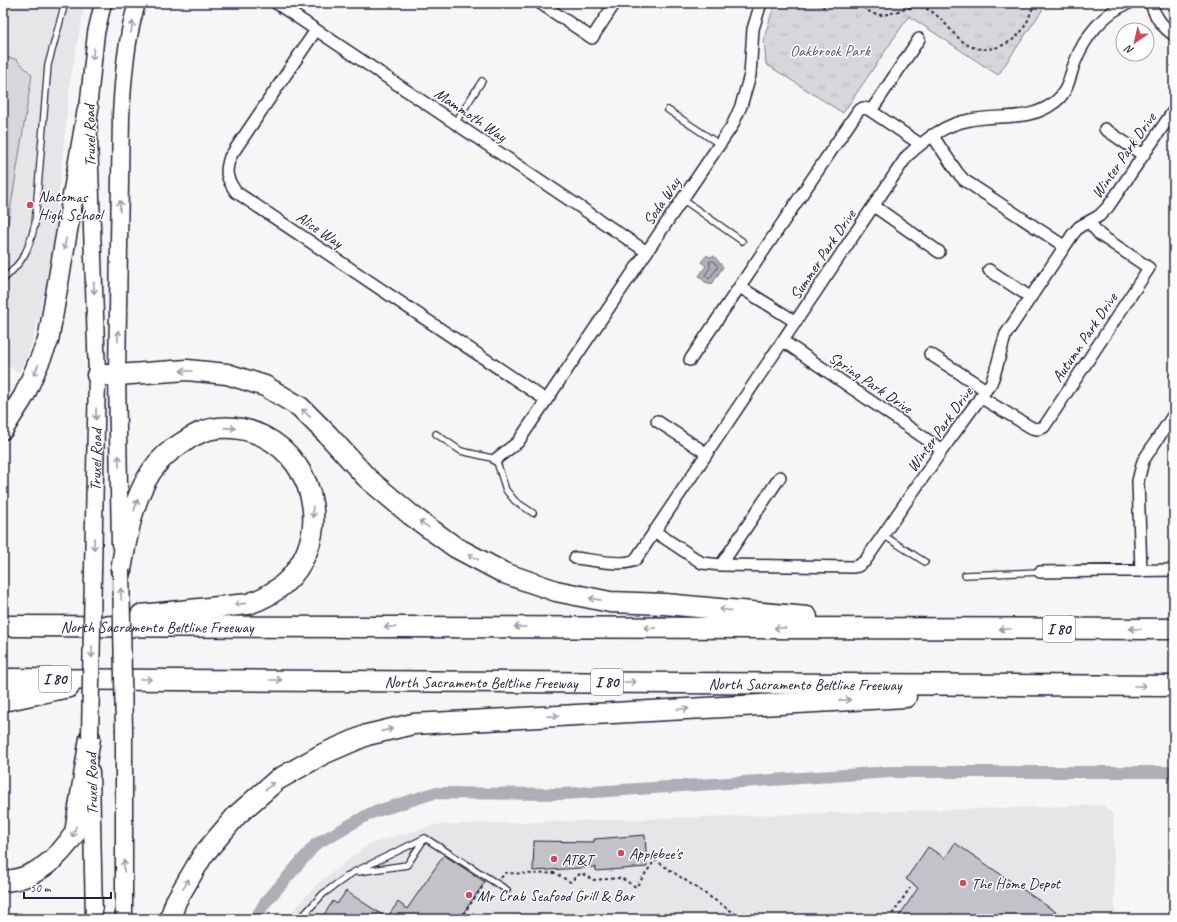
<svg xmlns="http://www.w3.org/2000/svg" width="1177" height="922" viewBox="0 0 1177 922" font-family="Caveat,sans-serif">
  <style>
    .built { fill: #e6e6e9 }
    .green { fill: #d7d7db; stroke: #7c7c8b }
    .park { fill: url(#park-tufts); stroke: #7c7c8b }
    .water { fill: #aeaeb7; stroke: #767685 }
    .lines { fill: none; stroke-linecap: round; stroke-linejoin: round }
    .shore { stroke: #5a5a6d; stroke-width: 1 }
    .canal { stroke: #aeaeb7; stroke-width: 12 }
    .building { fill: #c2c2c9; stroke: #22223b }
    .service-casing { stroke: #22223b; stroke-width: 8 }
    .minor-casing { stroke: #22223b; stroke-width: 14 }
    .secondary-casing { stroke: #22223b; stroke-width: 19 }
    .motorway-casing { stroke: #22223b; stroke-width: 23 }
    .path { stroke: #22223b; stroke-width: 2; stroke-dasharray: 3 3; stroke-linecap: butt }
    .service { stroke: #fff; stroke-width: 5.5 }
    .minor { stroke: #fff; stroke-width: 11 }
    .secondary { stroke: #fff; stroke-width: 16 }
    .motorway { stroke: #fff; stroke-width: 20 }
    .secondary-bridge-casing { stroke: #22223b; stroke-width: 19; stroke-linecap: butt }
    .secondary-bridge { stroke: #fff; stroke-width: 16 }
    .oneway { stroke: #9c9ca7 }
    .poi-dot { fill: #d1495b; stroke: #fff; stroke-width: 1.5 }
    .labels { text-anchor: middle; stroke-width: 3; stroke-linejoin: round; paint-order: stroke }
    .shield { fill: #fff; stroke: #646476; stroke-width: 1 }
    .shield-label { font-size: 15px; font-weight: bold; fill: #22223b }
    .park-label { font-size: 16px; fill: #58586b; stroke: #fff }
    .street-label { font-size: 16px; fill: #22223b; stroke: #fff }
    .poi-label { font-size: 16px; fill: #22223b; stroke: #fff; text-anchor: start }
  </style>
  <defs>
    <pattern id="park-tufts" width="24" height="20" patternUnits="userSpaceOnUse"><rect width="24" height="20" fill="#d7d7db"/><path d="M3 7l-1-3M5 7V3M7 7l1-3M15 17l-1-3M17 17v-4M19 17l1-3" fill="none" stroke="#b8b8bd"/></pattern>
  </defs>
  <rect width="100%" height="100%" fill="#f6f6f7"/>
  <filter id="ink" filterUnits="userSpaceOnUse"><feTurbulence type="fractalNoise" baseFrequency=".025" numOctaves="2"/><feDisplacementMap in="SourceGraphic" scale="8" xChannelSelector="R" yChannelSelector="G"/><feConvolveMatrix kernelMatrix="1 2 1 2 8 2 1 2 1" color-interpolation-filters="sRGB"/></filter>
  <g filter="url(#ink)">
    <path class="built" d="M3 3H85L70 82 54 241 39 318 30 348 19 373 3 362Z
      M1104 805 1113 815 1115 919H286L317 884 369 844 435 825Z"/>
    <path class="green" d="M3 57 16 59 32 75 3 255Z"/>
    <path class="park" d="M775 3H1047L998 75 909 16 843 113 766 64 764 38Z"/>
    <path class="water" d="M707 255 709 257 714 256 723 267 712 284 705 282 699 276 706 266 701 262Z"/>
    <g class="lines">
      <path class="shore" d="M710 261H714L718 267 709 279 705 275 710 268Z"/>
      <path class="canal" d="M255 919 265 903 316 844 371 813 434 793 563 794 890 772H1174"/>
    </g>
    <path class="building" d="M645 835 647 867 596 871V867L533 871 534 841 594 842V839Z
      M955 843 1066 919H897L918 888 906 879 928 847 945 858Z
      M444 855 485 882 459 919H321L333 901 337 904 346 891 387 918 398 902 407 909Z"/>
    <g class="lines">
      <defs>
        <path id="service" d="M668 110 719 144
          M455 123 482 81
          M682 199 742 241
          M3 280C24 260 28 252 35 224L48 65 65 3
          M436 434 461 451 496 459 506 490 515 501 533 513
          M883 535 925 562
          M965 575 1040 572
          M358 872 407 865 425 838
          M300 919 323 894 352 873 425 838 507 890"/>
        <path id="minor" d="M276 3 647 252
          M540 3 592 38 615 3
          M1151 3C1155 17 1162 27 1174 35
          M316 30 230 157C225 172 226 178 236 192L546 400
          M871 111 919 39
          M1105 129 1143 155
          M932 135 957 172 964 180 1064 246
          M874 206 939 252
          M989 270 1030 297
          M740 287 796 322
          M783 341 942 450
          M930 354 986 390
          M690 360 858 111 863 108 868 109 920 144
          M980 397 1032 428 1038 429 1044 427 1149 268 1100 235 1089 222
          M657 421 706 453
          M496 459 518 442 732 126 741 106 750 75 753 29 761 3
          M780 477 721 565 852 567 858 566 865 561 942 450 991 383C998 367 1000 350 1006 334L1073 234 1079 227 1099 216 1108 207 1174 110
          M654 531 702 563 721 565
          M575 558C589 559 626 568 636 559L907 156C926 139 945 124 970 120 1000 114 1030 122 1055 102 1069 91 1069 77 1075 62 1084 38 1104 12 1129 3
          M1141 571 1138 481 1143 461 1174 414
          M1040 572 1174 570"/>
        <g id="secondary">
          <path d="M120 544 117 375 121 116C123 78 126 39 137 3"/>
          <path id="s1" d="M93 571 97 375 88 109 96 33 103 3"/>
          <path d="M91 772 94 919"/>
          <path d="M124 919V731"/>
        </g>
        <g id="motorway">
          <path d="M97 375H117L187 370 227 374 265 386 300 407 328 435 367 478 411 515 455 547 504 573 556 591 610 602 665 604 807 617"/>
          <path d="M3 429 24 396 48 341 88 109"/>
          <path d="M121 570C127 536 132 501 151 472 159 460 170 450 182 443 192 436 205 429 218 428 284 422 331 491 307 551 296 578 275 595 248 604L141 615"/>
          <path id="s2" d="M3 626 1174 629"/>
          <path id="s3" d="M3 679 1174 686"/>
          <path d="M3 701 69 687"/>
          <path d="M3 881C34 880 59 858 75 833L90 738"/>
          <path d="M170 919 176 901 203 855 237 815 277 780 323 754 367 735 413 724 906 697"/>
        </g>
      </defs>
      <use href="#service" class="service-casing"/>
      <use href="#minor" class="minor-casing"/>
      <use href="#secondary" class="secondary-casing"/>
      <use href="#motorway" class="motorway-casing"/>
      <path class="path" d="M818 3 823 7 826 3
        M859 3C863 6 868 12 874 14 891 19 909 1 927 9 944 17 952 36 968 45 984 54 1008 47 1020 33 1027 25 1031 13 1034 3
        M501 878 505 873 534 874 555 873 570 882 581 873 593 880 621 878 636 887 655 860 743 919
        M460 919 483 886H484
        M889 919 910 888"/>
      <use href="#service" class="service"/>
      <use href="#minor" class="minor"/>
      <use href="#secondary" class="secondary"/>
      <use href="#motorway" class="motorway"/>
      <defs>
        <path id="secondary-bridge" d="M121 570 124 731
          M90 738 93 571"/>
      </defs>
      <use href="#secondary-bridge" class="secondary-bridge-casing"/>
      <use href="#secondary-bridge" class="secondary-bridge"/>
    </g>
    <defs><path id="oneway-shaft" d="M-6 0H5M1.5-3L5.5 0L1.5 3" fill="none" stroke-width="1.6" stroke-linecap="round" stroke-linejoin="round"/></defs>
    <g class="oneway">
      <use href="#oneway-shaft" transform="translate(132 27) rotate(-78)"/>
      <use href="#oneway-shaft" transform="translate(93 54) rotate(96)"/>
      <use href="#oneway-shaft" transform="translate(120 206) rotate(-89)"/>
      <use href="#oneway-shaft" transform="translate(65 244) rotate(100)"/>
      <use href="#oneway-shaft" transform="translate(94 288) rotate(88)"/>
      <use href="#oneway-shaft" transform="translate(118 336) rotate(-89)"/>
      <use href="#oneway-shaft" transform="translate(36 370) rotate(114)"/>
      <use href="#oneway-shaft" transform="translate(186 371) rotate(-180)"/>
      <use href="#oneway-shaft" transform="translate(306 413) rotate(-136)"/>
      <use href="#oneway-shaft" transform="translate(96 414) rotate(91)"/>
      <use href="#oneway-shaft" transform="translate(230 428) rotate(4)"/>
      <use href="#oneway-shaft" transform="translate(119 461) rotate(-91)"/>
      <use href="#oneway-shaft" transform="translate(136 505) rotate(-72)"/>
      <use href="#oneway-shaft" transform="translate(313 512) rotate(88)"/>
      <use href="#oneway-shaft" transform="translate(424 524) rotate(-144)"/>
      <use href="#oneway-shaft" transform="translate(94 544) rotate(91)"/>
      <use href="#oneway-shaft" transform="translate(473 557) rotate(-152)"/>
      <use href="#oneway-shaft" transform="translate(121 594) rotate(-91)"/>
      <use href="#oneway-shaft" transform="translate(595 599) rotate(-169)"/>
      <use href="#oneway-shaft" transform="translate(240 604) rotate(174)"/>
      <use href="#oneway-shaft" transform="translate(725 610) rotate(-175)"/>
      <use href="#oneway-shaft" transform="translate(390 627) rotate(-180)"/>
      <use href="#oneway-shaft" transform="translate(520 627) rotate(-180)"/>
      <use href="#oneway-shaft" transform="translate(650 628) rotate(-180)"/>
      <use href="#oneway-shaft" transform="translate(780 628) rotate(-180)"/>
      <use href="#oneway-shaft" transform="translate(1005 629) rotate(180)"/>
      <use href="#oneway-shaft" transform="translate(1135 629) rotate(180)"/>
      <use href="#oneway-shaft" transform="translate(92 652) rotate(91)"/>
      <use href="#oneway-shaft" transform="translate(146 679)"/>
      <use href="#oneway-shaft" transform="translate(276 680)"/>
      <use href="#oneway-shaft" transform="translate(630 682)"/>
      <use href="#oneway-shaft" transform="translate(1140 686)"/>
      <use href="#oneway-shaft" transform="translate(845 700) rotate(-3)"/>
      <use href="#oneway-shaft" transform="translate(683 709) rotate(-3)"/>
      <use href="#oneway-shaft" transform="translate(553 716) rotate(-3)"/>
      <use href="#oneway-shaft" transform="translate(387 730) rotate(-13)"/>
      <use href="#oneway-shaft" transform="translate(270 786) rotate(-40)"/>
      <use href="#oneway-shaft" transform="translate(74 832) rotate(109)"/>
      <use href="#oneway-shaft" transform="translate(124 866) rotate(-90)"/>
      <use href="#oneway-shaft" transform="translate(186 884) rotate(-60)"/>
    </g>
  </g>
  <g class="poi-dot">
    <circle cx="30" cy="205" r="4"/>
    <circle cx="621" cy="853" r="4"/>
    <circle cx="554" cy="859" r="4"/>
    <circle cx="963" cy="883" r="4"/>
    <circle cx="469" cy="895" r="4"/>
  </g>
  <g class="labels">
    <g class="shield">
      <rect x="1043" y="616" width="32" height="26" rx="3"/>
      <rect x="39" y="666" width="32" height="26" rx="3"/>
      <rect x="591" y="669" width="32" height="26" rx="3"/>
    </g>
    <g class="shield-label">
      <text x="1059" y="634">I 80</text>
      <text x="55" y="684">I 80</text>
      <text x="607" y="687">I 80</text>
    </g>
    <g class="park-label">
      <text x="830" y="56">Oakbrook Park</text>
    </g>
    <g class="street-label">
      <text transform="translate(471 114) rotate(34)" y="6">Mammoth Way</text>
      <text transform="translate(89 136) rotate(-91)" y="6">Truxel Road</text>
      <text transform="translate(1123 155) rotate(-55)" y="6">Winter Park Drive</text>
      <text transform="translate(661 201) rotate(-56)" y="6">Soda Way</text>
      <text transform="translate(320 229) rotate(34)" y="6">Alice Way</text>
      <text transform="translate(822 254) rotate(-56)" y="6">Summer Park Drive</text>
      <text transform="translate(1084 337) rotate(-56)" y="6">Autumn Park Drive</text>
      <text transform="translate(871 382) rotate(34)" y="6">Spring Park Drive</text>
      <text transform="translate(939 429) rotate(-54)" y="6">Winter Park Drive</text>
      <text dy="6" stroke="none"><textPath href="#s1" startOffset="111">Truxel Road</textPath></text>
      <text dy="6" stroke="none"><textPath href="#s2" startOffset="154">North Sacramento Beltline Freeway</textPath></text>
      <text dy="6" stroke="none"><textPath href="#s3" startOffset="478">North Sacramento Beltline Freeway</textPath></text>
      <text dy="6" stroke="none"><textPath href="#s3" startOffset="802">North Sacramento Beltline Freeway</textPath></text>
      <text transform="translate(91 784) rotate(-91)" y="6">Truxel Road</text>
    </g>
    <g class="poi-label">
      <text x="38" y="202">Natomas<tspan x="38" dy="18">High School</tspan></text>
      <text x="629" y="859">Applebee's</text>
      <text x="562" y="865">AT&amp;T</text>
      <text x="971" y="889">The Home Depot</text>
      <text x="477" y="901">Mr Crab Seafood Grill &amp; Bar</text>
    </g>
  </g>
  <rect width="1177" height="922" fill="none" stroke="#fff" stroke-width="16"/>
  <rect x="8" y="8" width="1161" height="906" fill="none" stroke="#22223b" stroke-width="1.5" filter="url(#ink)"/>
  <g transform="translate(1135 42) rotate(214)"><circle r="19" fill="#ffffff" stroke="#a7a7b1"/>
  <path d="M0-3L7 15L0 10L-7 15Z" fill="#d1495b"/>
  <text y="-6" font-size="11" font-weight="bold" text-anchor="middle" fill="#22223b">N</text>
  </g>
  <path d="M24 892v6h87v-6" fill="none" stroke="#22223b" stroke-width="2"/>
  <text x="30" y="892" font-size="12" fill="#22223b" stroke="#ffffff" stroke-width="3" paint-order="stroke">50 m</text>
</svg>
